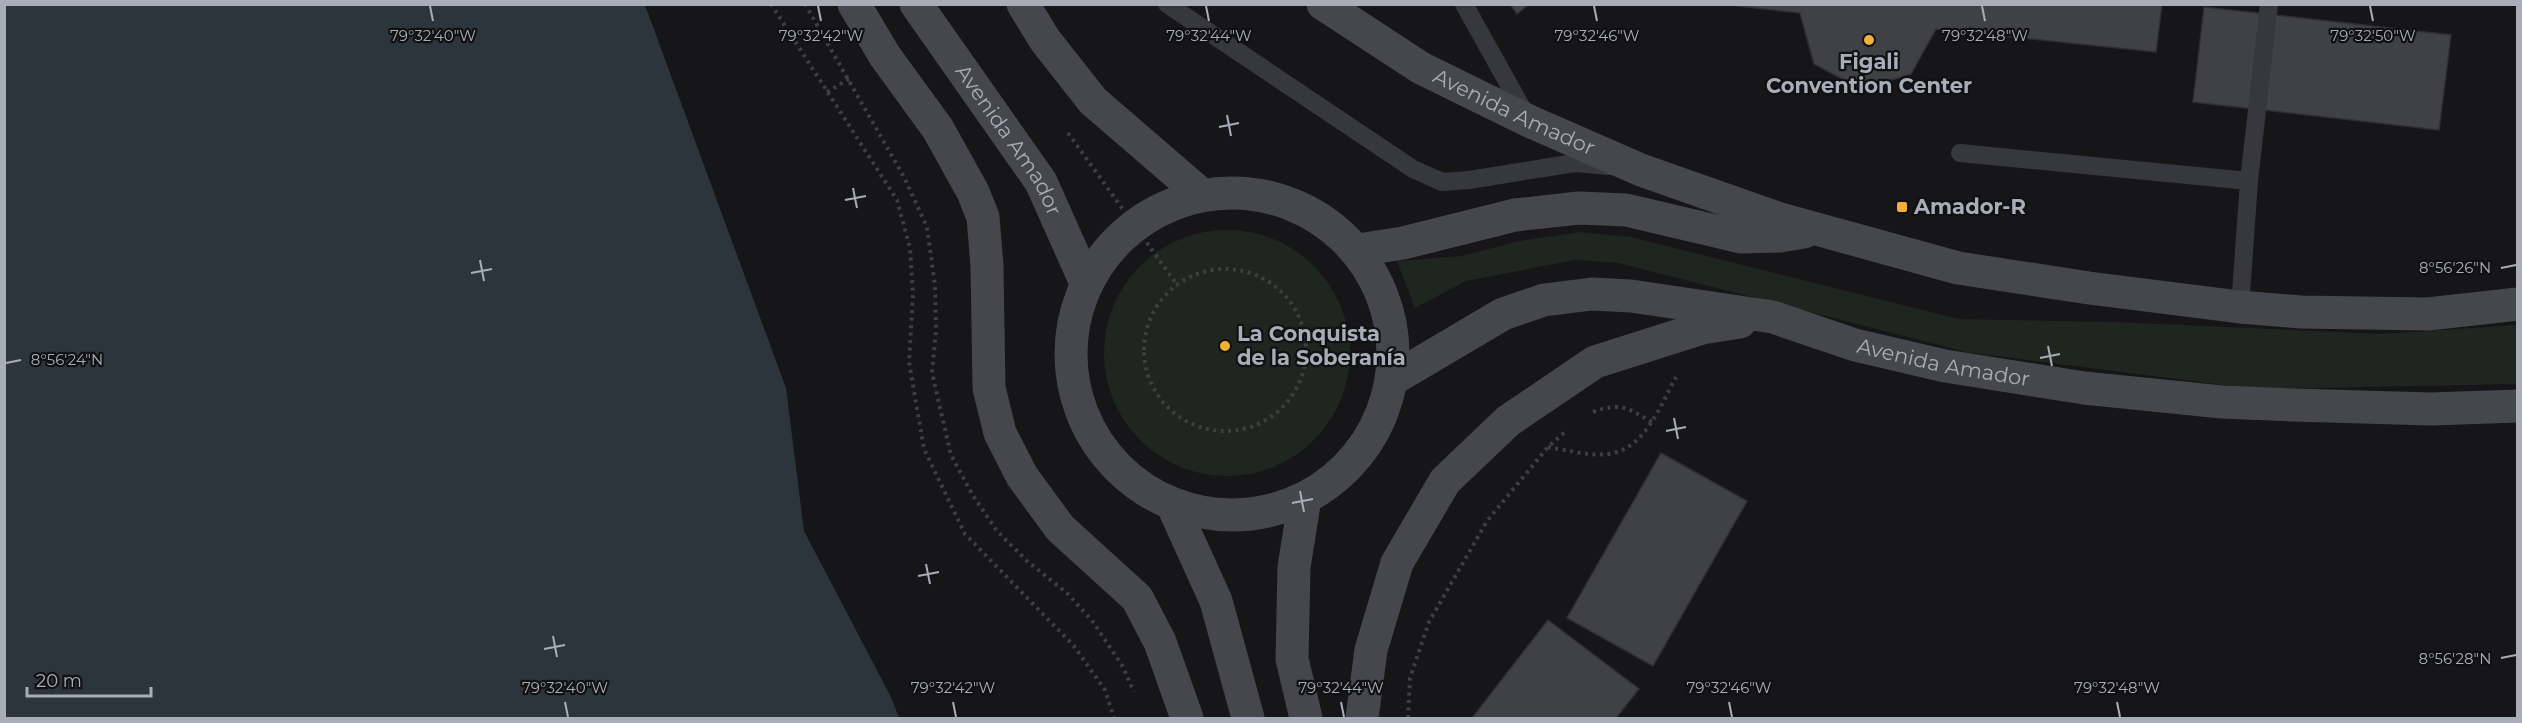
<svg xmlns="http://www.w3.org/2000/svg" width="2522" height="723" viewBox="0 0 2522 723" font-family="Montserrat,sans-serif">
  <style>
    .green { fill: #1e261f }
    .water { fill: #2c353c }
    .building { fill: #404145; stroke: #303034; stroke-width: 1.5 }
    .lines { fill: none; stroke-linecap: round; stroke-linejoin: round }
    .path { stroke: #3d3f44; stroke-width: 4; stroke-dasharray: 3 4.5; stroke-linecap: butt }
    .lane { stroke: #37383d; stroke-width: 18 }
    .secondary { stroke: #45474d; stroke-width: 33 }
    .ticks { fill: none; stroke: #a8adb8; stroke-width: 2 }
    .poi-dot { fill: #f2b134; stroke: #111113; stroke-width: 2 }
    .labels { text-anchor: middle; stroke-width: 4.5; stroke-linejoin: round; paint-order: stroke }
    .poi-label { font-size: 21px; font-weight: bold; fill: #a8adb8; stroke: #111113; text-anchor: start }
    .street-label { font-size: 21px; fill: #a8adb8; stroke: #111113 }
    .ticks-label { font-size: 15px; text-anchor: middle; fill: #a8adb8; stroke: #111113; stroke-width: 4.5; stroke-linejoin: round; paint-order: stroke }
  </style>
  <rect width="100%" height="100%" fill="#161618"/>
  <path class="green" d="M1104 353a123 123 0 1 1 246 0a123 123 0 1 1-246 0Z
    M1581 232 1630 237 1958 319 2114 322 2382 334 2517 325V384L2255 389 1966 352 1619 263 1575 260 1466 281 1415 308 1397 261 1462 256 1519 241Z"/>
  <path class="water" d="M4 5H645L786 388 804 531 891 697 899 718H5Z"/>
  <path class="building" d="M1510 4H1529L1517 14Z
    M1721 4H2162L2156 52 1936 29 1911 74 1861 89 1814 64 1800 13Z
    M2204 7 2451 35 2439 130 2193 102Z
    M1661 453 1747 501 1653 666 1567 618Z
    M1548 620 1639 689 1616 718H1472Z"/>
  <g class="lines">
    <path class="path" d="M771 4 897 200 910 248 913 295 909 362 924 449 965 534 1074 646 1105 690 1114 718
      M805 4 904 177 927 227 935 286 936 330 932 373 951 455 972 494 997 531 1027 561 1068 594 1093 622 1123 667 1134 692
      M827 92 849 79
      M1068 133 1178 286
      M1144 350a81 81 0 1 1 162 0a81 81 0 1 1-162 0Z
      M1593 412C1621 402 1628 408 1652 422
      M1548 447C1569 450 1596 459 1617 452 1648 442 1662 402 1676 377
      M1408 718 1410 678 1429 622 1487 521 1548 447 1565 432"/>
    <path class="lane" d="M1167 4 1413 169 1442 182 1469 180 1575 163 1609 166
      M1464 4 1527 117
      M1960 153 2249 181
      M2240 307 2249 181 2269 4"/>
    <g class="secondary">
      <path d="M854 4 885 56 938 129 973 192 983 217 987 266 989 388 1000 433 1022 476 1060 528 1137 598 1160 642 1187 718"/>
      <path id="s1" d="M916 4 1041 182 1086 283"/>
      <path d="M1023 4 1045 40 1093 101 1202 195"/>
      <path id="s2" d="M1323 4 1421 68 1529 121 1641 170 1780 219 1958 268 2089 288 2240 307 2301 312 2428 314 2518 304"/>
      <circle cx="1232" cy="354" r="161"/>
      <path d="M1358 250 1403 243 1515 215 1579 208 1626 210 1741 237 1780 236 1804 232"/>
      <path id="s3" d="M1393 379 1503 314 1544 300 1592 294 1631 296 1773 317 1855 345 1945 366 2084 388 2222 402 2294 405 2431 409 2518 406"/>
      <path d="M1305 498 1294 567 1292 659 1306 718"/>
      <path d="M1172 504 1216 601 1248 718"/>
      <path d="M1362 718 1371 650 1397 563 1445 481 1508 421 1595 362 1702 328 1740 322"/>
    </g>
  </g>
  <path class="ticks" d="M430 6 433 21M818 6 821 21M1206 6 1209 21M1594 6 1597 21M1982 6 1985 21M2370 6 2373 21M1227 115 1231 136M1219 127 1239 123M853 188 857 208M845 200 866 196M480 260 484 281M2501 268 2516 265M471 273 492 269M2048 346 2052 366M2040 358 2060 354M6 363 21 360M1674 418 1678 439M1666 431 1686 427M1300 491 1304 512M1292 503 1313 499M926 564 930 584M918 576 939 572M553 636 557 657M544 649 565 645M2501 658 2516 655M565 702 568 717M953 702 956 717M1341 702 1344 717M1729 702 1732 717M2117 702 2120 717"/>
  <g class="poi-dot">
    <circle cx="1869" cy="40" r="6"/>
    <rect x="1896" y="201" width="12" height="12" rx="3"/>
    <circle cx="1225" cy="346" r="6"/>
  </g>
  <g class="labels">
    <g class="poi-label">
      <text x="1869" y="69" text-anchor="middle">Figali<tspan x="1869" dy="24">Convention Center</tspan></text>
      <text x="1914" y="214">Amador-R</text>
      <text x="1237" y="341">La Conquista<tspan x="1237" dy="24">de la Soberanía</tspan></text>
    </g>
    <g class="street-label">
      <text dy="7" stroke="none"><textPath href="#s2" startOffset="220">Avenida Amador</textPath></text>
      <text dy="7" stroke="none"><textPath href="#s1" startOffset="165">Avenida Amador</textPath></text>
      <text dy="7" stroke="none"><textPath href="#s3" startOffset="579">Avenida Amador</textPath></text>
    </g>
  </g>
  <g class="ticks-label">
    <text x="433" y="41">79°32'40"W</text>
    <text x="821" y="41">79°32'42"W</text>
    <text x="1209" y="41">79°32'44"W</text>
    <text x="1597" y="41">79°32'46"W</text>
    <text x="1985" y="41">79°32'48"W</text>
    <text x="2373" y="41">79°32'50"W</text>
    <text x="2455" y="273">8°56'26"N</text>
    <text x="67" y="365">8°56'24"N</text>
    <text x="2455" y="664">8°56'28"N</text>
    <text x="565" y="693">79°32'40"W</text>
    <text x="953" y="693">79°32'42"W</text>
    <text x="1341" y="693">79°32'44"W</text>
    <text x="1729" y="693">79°32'46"W</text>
    <text x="2117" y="693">79°32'48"W</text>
  </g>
  <rect width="2522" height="723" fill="none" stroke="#a8adb8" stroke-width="12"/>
  <path d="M27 687v9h124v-9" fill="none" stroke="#a8adb8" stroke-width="3"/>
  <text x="36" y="687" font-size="18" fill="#a8adb8" stroke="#111113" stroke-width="4.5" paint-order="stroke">20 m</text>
</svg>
